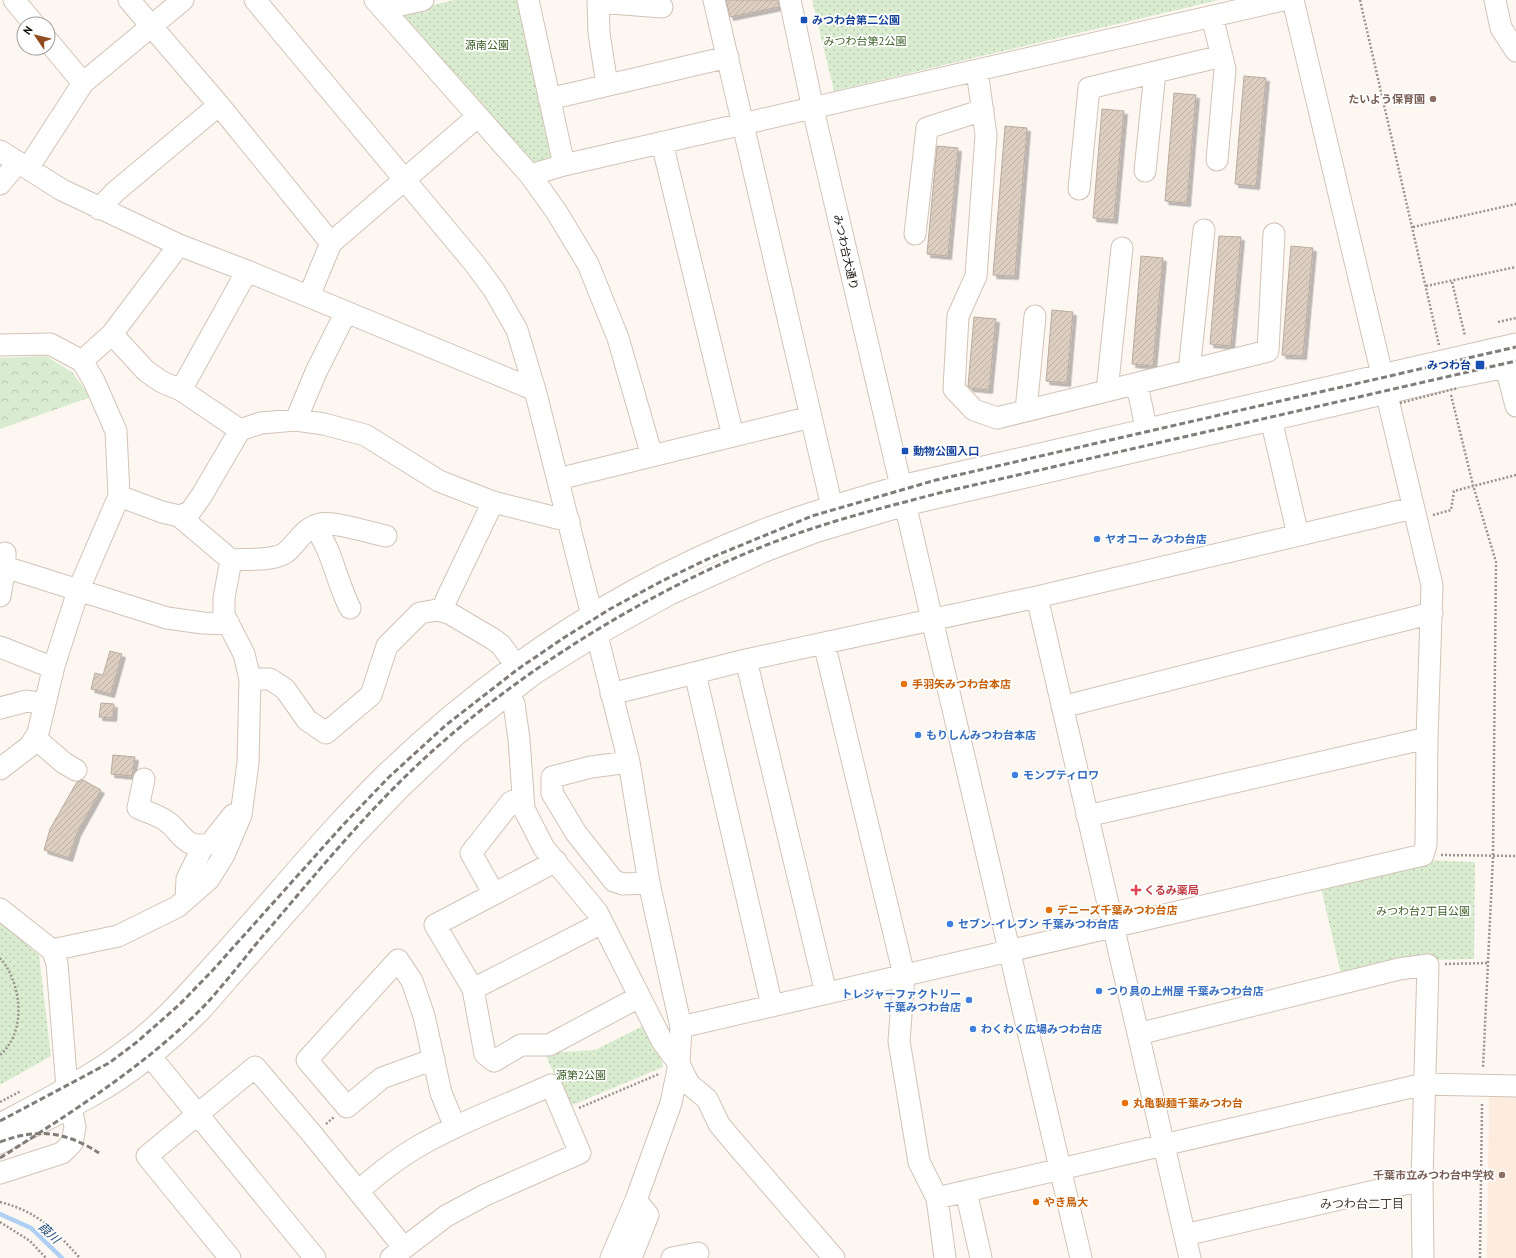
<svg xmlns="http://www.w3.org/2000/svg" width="1516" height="1258" viewBox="0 0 1516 1258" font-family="'PT Sans','Noto Sans JP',sans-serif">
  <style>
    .built { fill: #fdebdd }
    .forest { fill: url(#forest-crowns) }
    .park { fill: url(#park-dots) }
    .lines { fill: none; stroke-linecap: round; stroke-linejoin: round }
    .stream { stroke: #b0cff4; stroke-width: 4.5 }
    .building { fill: url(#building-hatch); stroke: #baaba0; filter: url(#shadow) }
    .minor-casing { stroke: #d2c3b7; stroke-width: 23 }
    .path { stroke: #9b9590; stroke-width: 2.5; stroke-dasharray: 2 2; stroke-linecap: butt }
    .minor { stroke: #fff; stroke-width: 21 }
    .rail { stroke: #817c77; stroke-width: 3; stroke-dasharray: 6 3; stroke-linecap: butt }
    .path-bridge { stroke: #9b9590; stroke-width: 2.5; stroke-dasharray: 2 2; stroke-linecap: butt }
    .transit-dot { fill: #1a4fb4; stroke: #fff; stroke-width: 1.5 }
    .education-dot { fill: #8d6e63; stroke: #fff; stroke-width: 1.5 }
    .shop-dot { fill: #3f7fe0; stroke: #fff; stroke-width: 1.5 }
    .food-dot { fill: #e8710a; stroke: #fff; stroke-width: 1.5 }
    .health-dot { fill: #e0444e; stroke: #fff; stroke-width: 1.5 }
    .labels { text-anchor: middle; stroke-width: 3.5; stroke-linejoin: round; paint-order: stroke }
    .transit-label { font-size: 11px; font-weight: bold; fill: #164399; stroke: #fff; text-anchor: start }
    .park-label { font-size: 11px; fill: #3b5d26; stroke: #fff }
    .education-label { font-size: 11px; font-weight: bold; fill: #785e54; stroke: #fff; text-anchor: end }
    .street-label { font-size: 11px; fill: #130e0a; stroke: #fff }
    .shop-label { font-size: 11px; font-weight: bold; fill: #366cbe; stroke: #fff; text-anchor: start }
    .food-label { font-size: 11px; font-weight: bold; fill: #c56008; stroke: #fff; text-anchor: start }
    .health-label { font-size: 11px; font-weight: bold; fill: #be3a42; stroke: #fff; text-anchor: start }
    .neighbourhood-label { font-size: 12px; fill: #44382f; stroke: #fff }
    .water-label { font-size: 12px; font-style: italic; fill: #17416f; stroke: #fff }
  </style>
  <defs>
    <pattern id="forest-crowns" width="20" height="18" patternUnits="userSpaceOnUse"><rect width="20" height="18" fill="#daecd0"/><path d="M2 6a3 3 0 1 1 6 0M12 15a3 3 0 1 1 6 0" fill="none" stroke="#bac9b1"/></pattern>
    <pattern id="park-dots" width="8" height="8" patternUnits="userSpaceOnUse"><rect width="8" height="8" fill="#daecd0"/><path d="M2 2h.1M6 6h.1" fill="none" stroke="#bac9b1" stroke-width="1.8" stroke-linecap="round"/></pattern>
    <pattern id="building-hatch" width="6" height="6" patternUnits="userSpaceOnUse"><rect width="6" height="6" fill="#ddcec2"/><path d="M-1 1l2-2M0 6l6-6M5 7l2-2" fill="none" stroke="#bdb0a5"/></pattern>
    <filter id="shadow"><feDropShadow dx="3.5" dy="3.5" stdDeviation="0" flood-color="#0004"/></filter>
  </defs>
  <rect width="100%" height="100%" fill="#fdf7f2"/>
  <path class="built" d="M1489 1095 1516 1096V1258H1487Z"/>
  <path class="forest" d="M46 356 72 372 91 397 0 429V358Z"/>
  <path class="park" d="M455 0H523L559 158 533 170 398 13Z
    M812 0H1219L834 91Z
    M1421 860 1475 862 1474 959 1433 960 1341 974 1321 888Z
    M0 922 39 955 51 1056 0 1085Z
    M649 1023 657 1041 663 1067 568 1107 545 1053 595 1050Z"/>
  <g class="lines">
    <path class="stream" d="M0 1214 31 1228 62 1258"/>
  </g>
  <path class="building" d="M726 0H778L779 7 730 17Z
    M1244 76 1266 78 1256 186 1235 184Z
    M1174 93 1196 95 1187 203 1165 201Z
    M1102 109 1124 111 1114 220 1093 218Z
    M1005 126 1027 128 1015 276 993 275Z
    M937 146 958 148 948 256 927 254Z
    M1219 236 1241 237 1231 346 1210 344Z
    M1291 246 1313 248 1303 356 1282 355Z
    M1141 256 1163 258 1153 366 1132 364Z
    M1052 310 1073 312 1067 383 1046 381Z
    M974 317 996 319 989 390 970 388 968 386Z
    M110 651 122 654 111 694 91 689 95 673 103 675Z
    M101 703 114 704 113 718 99 717Z
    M113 755 135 757 132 776 111 774Z
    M83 780 101 790 77 833 69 858 44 850 50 829 70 794 77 782Z"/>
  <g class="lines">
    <defs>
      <path id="minor" d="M14 0 34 24
        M129 0 219 105 331 243
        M255 0 474 263 494 290 517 330 535 390 629 762 649 883 681 1027 679 1064 671 1103 636 1200 611 1258
        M375 0 530 175 556 211 588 264 618 338 652 456
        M528 0 564 165
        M598 0 599 33 607 85
        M714 0 832 507
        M790 0 813 109 1081 1258
        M1495 0 1501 28 1516 51
        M598 2 662 7
        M383 9 423 0
        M1212 16 1225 69 1217 160
        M48 41 83 83
        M977 71 986 135 976 276 958 316 954 389 974 410 997 418 1268 351 1274 234
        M549 99 728 57
        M662 143 733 436
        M0 151 62 190 179 245 247 271 535 390
        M28 168 83 83 183 0
        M1145 171 1155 72
        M530 175 564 165 1283 0
        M0 184 18 162
        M1079 189 1089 88 1222 56
        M99 209 115 192 219 105
        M915 234 927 128 983 110
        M309 296 331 243 477 117
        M112 334 146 371 162 382 181 390 240 430
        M0 345 50 344 82 361 94 381 116 431 119 496 78 591 54 666 38 733 30 746 0 769
        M82 361 112 334 179 245
        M1506 367 1516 406
        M1189 371 1204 230
        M1137 384 1146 428
        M181 390 247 271
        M1107 391 1122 248
        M1026 411 1035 316
        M1271 419 1298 535
        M296 420 316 372 346 312
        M558 479 811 417
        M119 496 162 512 179 516 190 512 202 495 240 430 261 423 296 420 324 424 365 435 439 481 493 502 569 521
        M179 516 231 560C245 559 274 561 285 553 297 544 304 527 320 524 333 521 371 533 386 536
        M314 526C333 551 336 581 350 608
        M5 567 167 618 203 623 229 624
        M0 596 5 567V553
        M1037 597 1190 1258
        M443 610 446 600 493 502
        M824 643 904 975 899 1041 919 1162 937 1198 945 1258
        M0 647 51 667 54 666
        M746 660 826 993
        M695 673 772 1006
        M250 679H270L285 689 307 720 326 733 371 695 387 646 420 613 437 610 449 613 493 639 501 645 515 664
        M508 694 514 704 519 739 524 809 544 848 597 912 662 1041 679 1064 689 1084 707 1099 719 1124 727 1134 834 1258
        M611 694 746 660 1037 597 1413 508
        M1062 707 1432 613
        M0 708 27 701 45 704
        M35 738 64 763 76 770
        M629 762 591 767 552 777V793L576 833 614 881 623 884 649 883
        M144 779 138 808C147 812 161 816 169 823 183 835 185 849 210 844L233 815
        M523 797 511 802 471 853 494 894 556 861
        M1087 816 1427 738
        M494 894 435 925 473 989 485 1054 494 1061 521 1045H549L639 997
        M186 899 187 879 203 846
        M0 909 52 950 57 963 67 1088 75 1127 72 1143 62 1153 0 1173
        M52 950 118 936 177 907 209 879 224 855 241 815 248 763 250 679 244 654 224 615V598L231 560
        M473 989 602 923
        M681 1027 1423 855 1426 845 1427 738 1432 585 1293 0
        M1138 1034 1399 969 1428 965 1422 1180 1423 1258
        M150 1056 315 1258
        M434 1059 382 1078 347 1107 307 1060 398 960 412 981 424 1016 441 1093 455 1127
        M0 1124C53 1096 107 1069 153 1028 179 1005 202 977 226 951 279 892 329 830 385 775 494 670 620 586 761 531 807 513 854 500 901 486L1516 344
        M0 1143C31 1127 63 1112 93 1095 133 1073 168 1043 201 1010L354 836 399 789 456 735 535 673 596 635 670 594 765 551 815 532 905 505 1447 379 1516 365
        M358 1191C377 1175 396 1159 419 1146 460 1122 507 1105 551 1085L580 1153 485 1195 446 1216 391 1258
        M966 1191 981 1258
        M937 1198 1424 1084 1516 1086
        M1185 1235 1422 1180
        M230 1258 147 1156 255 1067 312 1134 404 1248
        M631 1258 648 1215 636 1200
        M672 1258 698 1253"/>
    </defs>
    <use href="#minor" class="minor-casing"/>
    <path class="path" d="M1360 0 1439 345
      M1413 227 1516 204
      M1452 282 1465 336
      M1426 286 1516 267
      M1498 322 1516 318
      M1451 395 1473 485 1496 562 1493 856 1483 1068
      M1433 515 1451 510 1454 491 1516 475
      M1441 855 1516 856
      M0 958C22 983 27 1032 0 1055
      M1445 964 1487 963
      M0 1102 21 1091
      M579 1108 659 1074
      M326 1124 334 1117
      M0 1202C39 1212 54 1230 80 1258
      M0 1222 30 1241 46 1258
      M1480 1258 1482 1103"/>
    <use href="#minor" class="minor"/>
    <path class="rail" d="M0 1121 109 1063 137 1042 180 1004 212 971 343 825 389 777 446 725 518 669 565 637 610 609 662 581 710 558 812 516 936 480 1516 347
      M0 1142C37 1128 65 1131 99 1153
      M0 1158C72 1112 147 1065 207 1003 224 984 240 964 256 944 306 886 354 826 409 773 515 670 674 573 814 528 856 514 898 504 939 493L1516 361"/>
    <path class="path-bridge" d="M1400 403 1458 388"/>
  </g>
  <g class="transit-dot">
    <rect x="800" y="16" width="8" height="8" rx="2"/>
    <rect x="1475" y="360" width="10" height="10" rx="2"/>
    <rect x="901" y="447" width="8" height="8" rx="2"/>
  </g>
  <g class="education-dot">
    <circle cx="1433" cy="99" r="4"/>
    <circle cx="1502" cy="1175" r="4"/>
  </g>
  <g class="shop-dot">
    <circle cx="1097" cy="539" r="4"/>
    <circle cx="918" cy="735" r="4"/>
    <circle cx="1015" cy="775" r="4"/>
    <circle cx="950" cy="924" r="4"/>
    <circle cx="1099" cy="991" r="4"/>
    <circle cx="969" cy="1000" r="4"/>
    <circle cx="973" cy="1029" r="4"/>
  </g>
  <g class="food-dot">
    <circle cx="904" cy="684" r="4"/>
    <circle cx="1049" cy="910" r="4"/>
    <circle cx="1125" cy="1103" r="4"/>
    <circle cx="1036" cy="1202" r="4"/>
  </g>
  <path class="health-dot" d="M1134 884h4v4h4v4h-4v4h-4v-4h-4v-4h4z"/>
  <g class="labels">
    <g class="transit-label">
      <text x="812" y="24">みつわ台第二公園</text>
      <text x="1471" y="369" text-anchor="end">みつわ台</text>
      <text x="913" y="455">動物公園入口</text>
    </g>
    <g class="park-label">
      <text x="865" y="45">みつわ台第2公園</text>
      <text x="487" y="49">源南公園</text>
      <text x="1423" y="915">みつわ台2丁目公園</text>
      <text x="581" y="1079">源第2公園</text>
    </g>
    <g class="education-label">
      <text x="1425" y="103">たいよう保育園</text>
      <text x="1494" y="1179">千葉市立みつわ台中学校</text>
    </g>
    <g class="street-label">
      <text transform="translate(846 252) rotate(77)" y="4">みつわ台大通り</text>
    </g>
    <g class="shop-label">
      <text x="1105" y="543">ヤオコー みつわ台店</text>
      <text x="926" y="739">もりしんみつわ台本店</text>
      <text x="1023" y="779">モンプティロワ</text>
      <text x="958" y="928">セブン-イレブン 千葉みつわ台店</text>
      <text x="1107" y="995">つり具の上州屋 千葉みつわ台店</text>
      <text x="961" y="998" text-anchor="end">トレジャーファクトリー<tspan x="961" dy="13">千葉みつわ台店</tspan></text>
      <text x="981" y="1033">わくわく広場みつわ台店</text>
    </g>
    <g class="food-label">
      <text x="912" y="688">手羽矢みつわ台本店</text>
      <text x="1057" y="914">デニーズ千葉みつわ台店</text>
      <text x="1133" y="1107">丸亀製麺千葉みつわ台</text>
      <text x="1044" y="1206">やき鳥大</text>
    </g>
    <g class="health-label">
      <text x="1144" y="894">くるみ薬局</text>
    </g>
    <g class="neighbourhood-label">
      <text x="1362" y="1208">みつわ台二丁目</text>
    </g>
    <g class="water-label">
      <text transform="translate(49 1233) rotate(43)" y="4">葭川</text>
    </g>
  </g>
  <g transform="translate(36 36) rotate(305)"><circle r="19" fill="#ffffff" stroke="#a19f9d"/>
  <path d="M0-3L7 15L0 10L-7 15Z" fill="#904c1f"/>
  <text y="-6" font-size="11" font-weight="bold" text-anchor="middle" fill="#130e0a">N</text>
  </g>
</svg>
